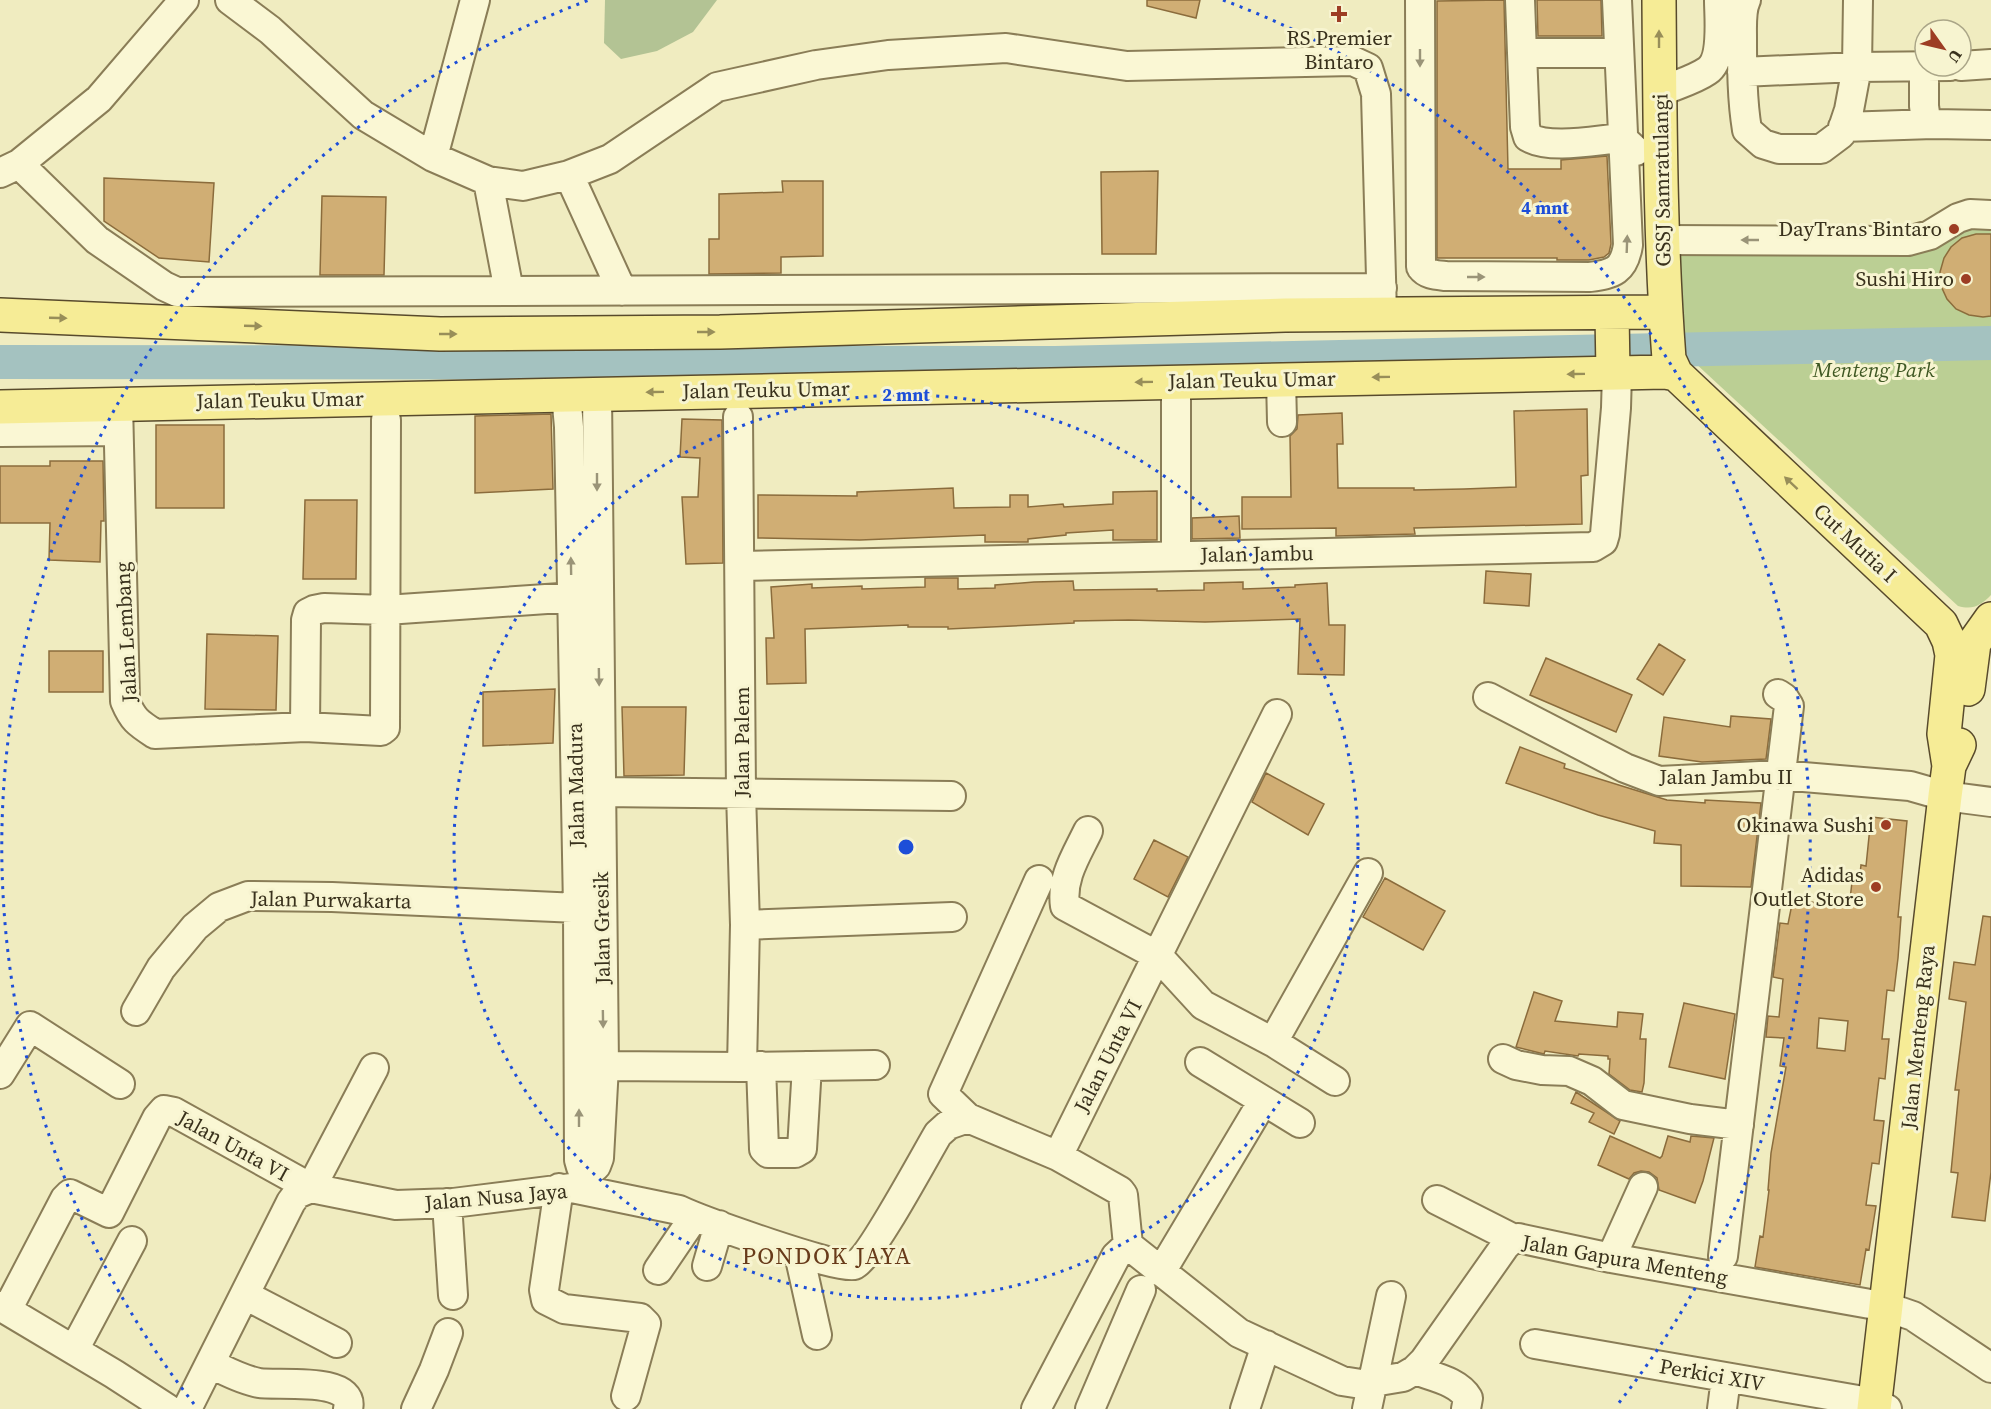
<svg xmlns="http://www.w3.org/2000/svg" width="1991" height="1409" viewBox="0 0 1991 1409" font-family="'Source Serif 4',serif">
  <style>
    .green { fill: #bbcf94 }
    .cemetery { fill: #b3c394 }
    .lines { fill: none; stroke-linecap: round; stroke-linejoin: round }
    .river { stroke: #a4c2c0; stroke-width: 34 }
    .building { fill: #d0ae74; stroke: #8b6c3c; stroke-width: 1.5; fill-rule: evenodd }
    .minor-casing { stroke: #8a7d57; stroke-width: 32 }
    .major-casing { stroke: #584a2c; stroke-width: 36 }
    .minor { stroke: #faf7d4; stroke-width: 28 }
    .major { stroke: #f6ec96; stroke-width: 33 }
    .oneway { fill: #988e59 }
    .oneway2 { fill: #9a9478 }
    .ring { fill: none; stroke: #1d4ed8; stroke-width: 3; stroke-dasharray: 3 6 }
    .poi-dot { fill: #9d3d24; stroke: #f7f4d0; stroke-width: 2 }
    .labels { text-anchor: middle; stroke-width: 6; stroke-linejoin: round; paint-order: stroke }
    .poi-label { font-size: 21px; fill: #39311c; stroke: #f7f4d0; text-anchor: end }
    .street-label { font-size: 21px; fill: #39311c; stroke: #f7f4d0 }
    .park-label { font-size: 21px; font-style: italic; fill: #3e5722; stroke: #f7f4d0 }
    .quarter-label { font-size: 24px; letter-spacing: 1.5px; fill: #683b1a; stroke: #f7f4d0 }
    .centre { fill: #1d4ed8; stroke: #f7f4d0; stroke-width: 3 }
    .ring-label { font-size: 18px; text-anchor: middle; font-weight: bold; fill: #1d4ed8; stroke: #f7f4d0; stroke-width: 6; stroke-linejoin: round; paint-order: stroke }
  </style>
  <rect width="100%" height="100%" fill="#f0ecc0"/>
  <path class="green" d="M1991 224V595C1980 606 1973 610 1958 606L1680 349 1674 252 1924 253 1957 226Z"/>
  <path class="cemetery" d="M605 0H717L693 32 657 51 621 59 604 43Z"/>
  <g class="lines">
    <path class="river" d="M0 362 1055 363 1991 343"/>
  </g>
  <path class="building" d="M1147 0H1200L1196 18 1147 6Z
    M1504 0 1508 169H1561V160L1607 156 1611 244 1609 253 1604 257 1589 260H1557V258H1437V1Z
    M1537 0H1601L1602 36H1538Z
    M1158 171 1156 254H1102L1101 172Z
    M104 178 214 183 209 262 159 258 104 221Z
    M782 181H823V256L781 257V273L709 274V239H719V194L783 192Z
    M322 196 386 197 384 275H320Z
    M1976 234H1991V316L1983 317 1969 315 1956 309 1947 299 1941 286 1940 272 1944 258 1951 247 1962 238Z
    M1587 409 1588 475 1581 476 1582 524 1414 528 1415 534 1336 536V528L1242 529V497H1291L1290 436 1297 429 1298 415 1342 413 1343 444H1337L1338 488H1414V490L1464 489 1516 487 1514 411Z
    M551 414 553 489 475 493V416Z
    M682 419 722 420 723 563 686 564 682 497H698L700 458 680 457Z
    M156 425H224V508H156Z
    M50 461H103L104 521H101L100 562 49 560 50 523H0V466H50Z
    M953 488 954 508 1010 507V495H1028V507L1063 504 1064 507 1113 504V492L1157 491V540H1113V530L1066 533V535L1028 539V542H985V535L860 540 758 538V495L857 496V492Z
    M305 500H357L356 579H303Z
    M1239 516 1240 538 1192 539V518Z
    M1486 571 1531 574 1529 606 1484 603Z
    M925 578H958V589L995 588V585L1034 582 1073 581 1074 590 1157 589V591L1204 590V583L1243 582V589L1295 587V585L1327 583 1329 625H1345L1344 675 1298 674 1300 619 1205 622 1129 620 1074 621V623L948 629V627H908V625L805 629 806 683 767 684 766 638H774L771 587 812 584V588L862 586V589L925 587Z
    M207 634 278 636 276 710 205 709Z
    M1659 644 1685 660 1663 695 1637 679Z
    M49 651H103V692H49Z
    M1546 658 1632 695 1616 732 1530 695Z
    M555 689 553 743 483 746V692Z
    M622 707H686L684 775 624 776Z
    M1731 716 1771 719 1766 759 1702 762 1659 756 1664 717 1730 727Z
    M1520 747 1565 764 1564 768 1667 800 1705 803V800L1761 803 1751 887 1681 886V845L1654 843 1655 831 1598 815 1506 783Z
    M1266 773 1324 804 1308 835 1252 802Z
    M1871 817 1907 821 1898 917H1901L1898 958 1894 991 1887 990 1882 1039H1889L1885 1079 1879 1078 1874 1120 1884 1121 1879 1164 1872 1163 1866 1205 1876 1206 1869 1250 1866 1249 1860 1285 1755 1267 1760 1236 1763 1237 1769 1190H1768L1771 1153 1786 1067 1780 1066 1784 1038 1766 1037 1768 1016 1779 1017 1783 979 1773 977 1780 923 1788 924 1793 899 1849 908 1852 882 1859 883 1861 865 1866 866ZM1819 1018 1848 1021 1845 1051 1817 1048Z
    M1154 840 1188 857 1168 897 1134 879Z
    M1385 878 1445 911 1423 950 1363 917Z
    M1983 916 1991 917V1172L1985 1221 1952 1217 1958 1173 1951 1172 1959 1090H1955L1966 1002 1949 999 1954 962 1975 965Z
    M1534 992 1562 1001 1555 1021 1617 1027 1618 1012 1643 1014 1640 1039H1646L1644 1083 1642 1092 1630 1090 1609 1074 1610 1059H1608V1056L1579 1054 1578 1056 1545 1051 1544 1054 1516 1047Z
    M1684 1003 1735 1014 1725 1079 1669 1067Z
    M1576 1092 1620 1121 1614 1134 1589 1122 1594 1113 1571 1103Z
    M1610 1136 1660 1158 1662 1156 1668 1136 1690 1142 1691 1136 1714 1138 1703 1181 1695 1203 1659 1190 1657 1178 1649 1172 1641 1171 1634 1173 1629 1179 1598 1165Z"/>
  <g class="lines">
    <defs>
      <path id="minor" d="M230 0 270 30 363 115 433 157 488 181 523 186 569 175 610 159 717 87 816 65 888 55 1006 48 1127 66 1353 61 1368 68 1376 94 1382 314
        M1420 0 1421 267C1427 275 1436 275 1446 276L1590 277C1613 274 1624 271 1628 245L1617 0
        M1520 0 1522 53
        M1746 0C1741 10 1742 25 1742 37 1742 69 1742 99 1747 130L1763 144 1779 149H1821L1841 134 1849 110 1857 67 1858 0
        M1619 53H1522L1525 127 1528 137C1550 150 1596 140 1622 138L1636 151
        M1961 66 1991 64
        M1924 67V106L1926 120 1933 124 1991 125
        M1742 72 1857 67 1950 66
        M1660 92C1675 85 1694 80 1707 71 1724 60 1719 19 1719 0
        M1843 127 1933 124
        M433 157 475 0
        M19 164 97 240 164 286 177 292 1382 288
        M0 173 19 164 99 99 184 0
        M569 175 622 291
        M488 181 509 291
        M1663 240 1908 241 1930 235 1958 218 1970 214 1991 215
        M1281 379 1282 422
        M566 394 569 427 578 908 579 1160 581 1167 590 1171 596 1166 599 1158 604 1066 597 394
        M118 403 125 701C133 720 138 723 155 734L305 727 381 731 385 728 386 420
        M738 417 741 793 745 925 742 1067
        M0 432 118 431
        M1176 556V381
        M741 566 1593 547 1603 541 1605 534 1616 408 1617 373
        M1488 697 1625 768 1659 781 1780 775 1910 786 1945 796 1991 802
        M305 727 306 620 308 613 314 610 324 608 386 610 590 596
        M600 792 951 796
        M1088 831C1076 856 1061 878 1065 906L1158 956 1203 1005 1273 1042 1368 873
        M745 925 952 917
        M136 1011 161 968 195 927 219 907 248 896 332 897 578 908
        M1273 1042 1335 1081
        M1503 1059 1516 1065 1542 1070 1569 1071 1592 1081 1623 1105 1690 1119 1739 1125
        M1200 1062 1300 1123
        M604 1066 742 1067 875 1065
        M761 1066 764 1149 768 1153H795L802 1149 807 1066
        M0 1074 30 1026 120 1084
        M968 1118 943 1094 1039 880
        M1058 1156 1277 714
        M311 1188 374 1068
        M559 1188 544 1290 546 1300 564 1309 640 1318 646 1324 626 1396
        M1437 1200 1514 1239
        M447 1203 453 1295
        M799 1254 817 1335
        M1723 1256 1789 706 1784 698 1778 694
        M1611 1258 1643 1187
        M707 1266 719 1225
        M658 1270 694 1217
        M1161 1272 1263 1101
        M245 1295 337 1343
        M0 1306 114 1374 168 1409
        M7 1310 65 1199 70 1194 109 1213 157 1118 164 1110 174 1112 311 1188
        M1535 1344 1875 1403 1887 1409
        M74 1350 132 1241
        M211 1364C226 1371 242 1380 259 1383 278 1386 356 1376 348 1409
        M1415 1370C1433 1377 1458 1381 1468 1398L1466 1409
        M187 1409 291 1202 297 1194 311 1188 396 1205 453 1203 572 1188 679 1210C700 1220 839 1270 854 1265 870 1259 926 1154 938 1134L948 1125 968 1118 1058 1156 1120 1191 1123 1195 1128 1245 1239 1333 1342 1381 1361 1384 1403 1377 1415 1370 1424 1361 1505 1246 1510 1241 1518 1238 1611 1258 1887 1307 1913 1316 1991 1368
        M416 1409 434 1370 448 1333
        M1036 1409 1116 1256 1128 1245
        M1090 1409 1141 1290
        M1245 1409 1266 1345
        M1367 1409 1391 1296
        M1722 1409 1726 1378"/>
      <path id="major" d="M1659 0C1660 120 1660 240 1669 359L1676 374 1941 624 1949 641 1952 655 1944 734 1949 766
        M1612 313 1613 373
        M0 315 440 334 720 332 1285 315 1665 312
        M0 407 1665 372 1676 374
        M1968 689 1974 643 1991 619
        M1874 1409 1945 796 1949 766 1959 745"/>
    </defs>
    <use href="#minor" class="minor-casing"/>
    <use href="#major" class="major-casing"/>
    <use href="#minor" class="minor"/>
    <use href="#major" class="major"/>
  </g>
  <defs><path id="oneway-solid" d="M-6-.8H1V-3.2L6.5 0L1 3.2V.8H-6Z" transform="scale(1.5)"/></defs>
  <g class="oneway">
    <use href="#oneway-solid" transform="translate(1659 39) rotate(-90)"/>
    <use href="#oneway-solid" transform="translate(58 318) rotate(2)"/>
    <use href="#oneway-solid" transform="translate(253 326) rotate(2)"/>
    <use href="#oneway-solid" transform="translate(706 332)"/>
    <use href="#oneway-solid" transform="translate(448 334)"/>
    <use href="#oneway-solid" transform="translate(1576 374) rotate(179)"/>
    <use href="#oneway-solid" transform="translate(1381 377) rotate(179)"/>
    <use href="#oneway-solid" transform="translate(1144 382) rotate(179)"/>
    <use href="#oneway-solid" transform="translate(655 392) rotate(179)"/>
    <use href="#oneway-solid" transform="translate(1791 483) rotate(-137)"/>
  </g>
  <g class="oneway2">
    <use href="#oneway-solid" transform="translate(1420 58) rotate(90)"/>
    <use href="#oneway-solid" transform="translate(1750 240) rotate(-180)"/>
    <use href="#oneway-solid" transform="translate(1627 244) rotate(-88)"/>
    <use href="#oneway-solid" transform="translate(1476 277)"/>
    <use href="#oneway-solid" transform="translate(597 482) rotate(90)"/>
    <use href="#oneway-solid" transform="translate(571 566) rotate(-91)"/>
    <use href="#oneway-solid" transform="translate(599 677) rotate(89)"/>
    <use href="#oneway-solid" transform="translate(603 1019) rotate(89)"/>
    <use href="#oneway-solid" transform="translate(579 1118) rotate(-90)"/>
  </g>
  <g class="ring">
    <circle cx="906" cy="847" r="452"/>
    <path d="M194 1404A904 904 0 0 1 589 0M1223 0A904 904 0 0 1 1618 1404"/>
  </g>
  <g class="poi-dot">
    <path d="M1336 5h6v6h6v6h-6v6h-6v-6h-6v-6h6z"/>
    <circle cx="1954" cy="229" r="6"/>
    <circle cx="1966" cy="279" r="6"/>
    <circle cx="1886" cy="825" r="6"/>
    <circle cx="1876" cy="887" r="6"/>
  </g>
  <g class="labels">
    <g class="poi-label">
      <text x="1339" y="45" text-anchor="middle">RS Premier<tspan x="1339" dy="24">Bintaro</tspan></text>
      <text x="1942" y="236">DayTrans Bintaro</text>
      <text x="1954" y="286">Sushi Hiro</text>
      <text x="1874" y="832">Okinawa Sushi</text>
      <text x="1864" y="882">Adidas<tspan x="1864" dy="24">Outlet Store</tspan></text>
    </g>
    <g class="street-label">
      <text transform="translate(1662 180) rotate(-91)" y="7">GSSJ Samratulangi</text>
      <text transform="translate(1252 380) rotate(-1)" y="7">Jalan Teuku Umar</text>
      <text transform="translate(766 390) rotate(-1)" y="7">Jalan Teuku Umar</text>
      <text transform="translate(280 400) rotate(-1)" y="7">Jalan Teuku Umar</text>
      <text transform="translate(1855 543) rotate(43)" y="7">Cut Mutia I</text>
      <text transform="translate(1257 554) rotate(-1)" y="7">Jalan Jambu</text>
      <text transform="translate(126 632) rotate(-93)" y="7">Jalan Lembang</text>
      <text transform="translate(742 742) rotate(-90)" y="7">Jalan Palem</text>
      <text x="1726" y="784">Jalan Jambu II</text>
      <text transform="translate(576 785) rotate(-91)" y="7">Jalan Madura</text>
      <text transform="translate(331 900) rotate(1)" y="7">Jalan Purwakarta</text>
      <text transform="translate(602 928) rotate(-91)" y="7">Jalan Gresik</text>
      <text transform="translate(1918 1037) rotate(-84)" y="7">Jalan Menteng Raya</text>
      <text transform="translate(1108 1056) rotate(-63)" y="7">Jalan Unta VI</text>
      <text transform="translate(233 1146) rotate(29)" y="7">Jalan Unta VI</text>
      <text transform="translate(496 1197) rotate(-5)" y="7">Jalan Nusa Jaya</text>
      <text transform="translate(1625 1260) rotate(10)" y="7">Jalan Gapura Menteng</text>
      <text transform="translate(1712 1375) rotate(10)" y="7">Perkici XIV</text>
    </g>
    <g class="park-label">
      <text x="1874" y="377">Menteng Park</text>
    </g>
    <g class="quarter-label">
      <text x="827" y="1264">PONDOK JAYA</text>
    </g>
  </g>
  <circle cx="906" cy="847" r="9" class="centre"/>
  <g class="ring-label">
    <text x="1545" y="214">4 mnt</text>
    <text x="906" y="401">2 mnt</text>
  </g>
  <g transform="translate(1943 48) rotate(124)"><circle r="28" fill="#f7f4d0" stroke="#aba688" stroke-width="1.5"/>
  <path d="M0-4.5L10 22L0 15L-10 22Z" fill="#9d3d24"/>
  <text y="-9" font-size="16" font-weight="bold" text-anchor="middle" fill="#39311c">U</text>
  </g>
</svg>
